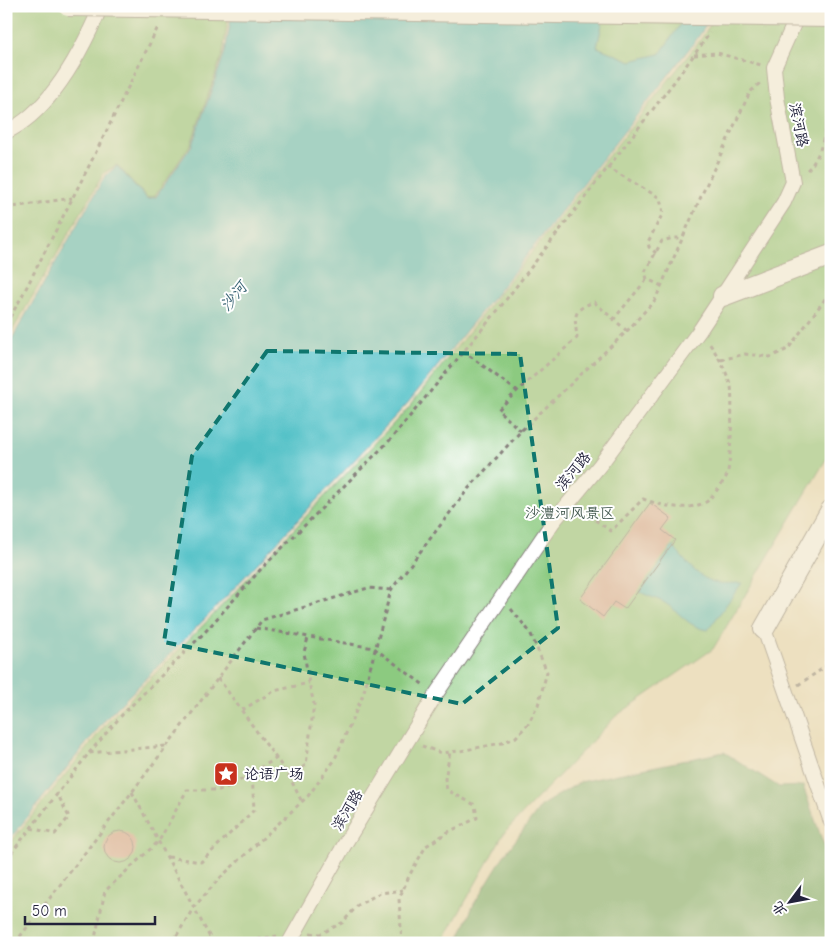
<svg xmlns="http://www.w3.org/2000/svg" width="837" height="949" viewBox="0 0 837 949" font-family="'Comic Neue','LXGW WenKai TC',sans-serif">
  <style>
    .green { fill: #8cca80; stroke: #57765e }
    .forest { fill: #71ae6e; stroke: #4a6854 }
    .water { fill: #53c1c7; stroke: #3a7281 }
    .building { fill: #d49b8a }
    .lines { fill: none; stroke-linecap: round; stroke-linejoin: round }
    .street-casing { stroke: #88817e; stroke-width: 16 }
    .secondary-casing { stroke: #88817e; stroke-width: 22 }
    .path { stroke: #88817e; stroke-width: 3; stroke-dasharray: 4 4; stroke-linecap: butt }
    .street { stroke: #fff; stroke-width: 14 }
    .secondary { stroke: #fff; stroke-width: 20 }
    .secondary-bridge-casing { stroke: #88817e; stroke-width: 22; stroke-linecap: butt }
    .secondary-bridge { stroke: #fff; stroke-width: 20 }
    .marked { fill: none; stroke: #0f766e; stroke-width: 4; stroke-dasharray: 10 6; stroke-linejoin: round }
    .labels { text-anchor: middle; stroke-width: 4; stroke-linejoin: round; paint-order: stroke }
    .street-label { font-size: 15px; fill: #22223b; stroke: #fff }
    .park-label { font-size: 15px; fill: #475d53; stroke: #fff }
    .poi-label { font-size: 15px; fill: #22223b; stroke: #fff; text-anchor: start }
    .water-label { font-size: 16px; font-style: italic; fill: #366273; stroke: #fff }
  </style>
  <rect width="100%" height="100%" fill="#fff"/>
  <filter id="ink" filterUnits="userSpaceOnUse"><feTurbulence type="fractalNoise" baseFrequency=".02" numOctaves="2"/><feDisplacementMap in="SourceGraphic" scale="10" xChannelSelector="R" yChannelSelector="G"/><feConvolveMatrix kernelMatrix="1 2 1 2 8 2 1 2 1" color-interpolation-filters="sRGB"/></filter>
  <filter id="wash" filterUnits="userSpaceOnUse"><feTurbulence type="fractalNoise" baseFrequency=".0096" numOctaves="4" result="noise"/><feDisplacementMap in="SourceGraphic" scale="20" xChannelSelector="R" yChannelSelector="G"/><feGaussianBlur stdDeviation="1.12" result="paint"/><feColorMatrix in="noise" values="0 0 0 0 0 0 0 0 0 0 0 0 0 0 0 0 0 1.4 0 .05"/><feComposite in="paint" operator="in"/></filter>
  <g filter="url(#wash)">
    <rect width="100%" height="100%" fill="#ede0c0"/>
    <path class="green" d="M6 6H230L223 53 191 144 155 196 147 198 117 165 104 173 6 342Z
      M606 6H693L660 54 631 61 597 47Z
      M722 6H831V451L713 649 616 716 504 833 442 943H6V848L111 718 213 615 409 407 701 39Z"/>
    <path class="forest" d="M724 752 779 787 803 786 831 865V943H457L474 904 503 857 542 805 580 782Z"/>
    <path class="water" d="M233 6H606L597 47 631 61 660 54 693 6H719L697 39 513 273 407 404 209 615 107 718 6 844V349L105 176 117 166 147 199 156 197 192 145 225 52Z
      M673 546C684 560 699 580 718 583 725 584 734 583 742 583L708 630C689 628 681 613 665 603 658 599 648 596 640 592Z"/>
    <g id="blocks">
      <path class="building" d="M650 503 671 518 662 530 675 540 625 609 614 602 603 617 580 599Z
        M104 847a16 16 0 1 1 32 0a16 16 0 1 1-32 0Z"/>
    </g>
  </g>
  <g filter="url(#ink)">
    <use href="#blocks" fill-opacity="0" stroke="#88817e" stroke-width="1"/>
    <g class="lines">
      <defs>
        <path id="street" d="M6 132C51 111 82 51 101 6
          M764 629 831 822
          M289 943 346 842 436 694 553 522 600 465 700 330 784 202 793 182 777 98 774 68 802 6"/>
        <path id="secondary" d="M723 296 831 255
          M764 629 831 510"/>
      </defs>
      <use href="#street" class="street-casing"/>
      <use href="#secondary" class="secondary-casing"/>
      <path class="path" d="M694 55 717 53 761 65
        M607 167 660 198 663 213 648 242 649 247 656 253
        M807 170C820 158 823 140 827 123L831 121
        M6 208 72 198
        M662 286 647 279 645 272 662 241 673 238H682
        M613 320 647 279
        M6 324 21 298 90 164 159 25
        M463 351 517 391
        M721 360 745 354 770 357 788 349 825 299 831 294
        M521 431 498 410 517 391 577 338C575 317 571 310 594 302L627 331
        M582 511 611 531 643 499C663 506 685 512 706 502 710 500 725 480 727 475 731 464 733 398 731 387 726 370 719 357 709 343
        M256 628 374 648 425 686
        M218 678 289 776 302 802
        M798 685 831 663
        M242 710 274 691 309 683
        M422 746 441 753 460 751 502 743 516 737 528 724 538 705 547 672 530 632 511 609
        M89 753 122 715 205 632 261 569 391 439 498 310 674 82 710 33
        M289 776 306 765 314 704 309 683 304 652 308 638
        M132 792 213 943
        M31 828 55 834 69 817 57 793
        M168 857 201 862 254 810 252 773
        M6 860 89 753 166 746
        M310 933 320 934 342 923 358 905 380 893 403 890
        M15 943 132 792 262 620 368 588 391 590
        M94 943 105 891 159 841 187 790H224L277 758
        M174 943V940L194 907 219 879 308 796 334 761 363 695 391 590 468 489 521 431 627 331 655 300 703 192 750 92 760 83
        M234 943 277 936
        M402 943 399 899 409 876 426 846 448 832 477 818 475 805 447 790 445 779 450 752"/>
      <use href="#street" class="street"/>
      <use href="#secondary" class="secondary"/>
      <defs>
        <path id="secondary-bridge" d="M68 6 831 17"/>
      </defs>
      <use href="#secondary-bridge" class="secondary-bridge-casing"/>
      <use href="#secondary-bridge" class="secondary-bridge"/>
    </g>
  </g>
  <path d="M0 0H837V949H0ZM267 351 520 354 558 628 462 704 164 642 192 456Z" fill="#ede0c0" fill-opacity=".55" fill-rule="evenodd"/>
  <path class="marked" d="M267 351 520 354 558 628 462 704 164 642 192 456Z"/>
  <defs>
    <symbol id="sight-square" viewBox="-11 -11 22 22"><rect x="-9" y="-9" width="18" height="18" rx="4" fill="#c8321e" stroke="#fff"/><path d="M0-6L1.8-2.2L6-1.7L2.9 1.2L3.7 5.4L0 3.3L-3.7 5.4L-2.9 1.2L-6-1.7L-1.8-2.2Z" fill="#fff"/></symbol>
  </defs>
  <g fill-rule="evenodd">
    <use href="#sight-square" x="212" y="760" width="28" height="28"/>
  </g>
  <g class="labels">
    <g class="street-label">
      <text transform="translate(799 125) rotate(79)" y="5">滨河路</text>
      <text transform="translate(573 471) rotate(-50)" y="5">滨河路</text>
      <text transform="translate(347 810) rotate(-59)" y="5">滨河路</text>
    </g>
    <g class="park-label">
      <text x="570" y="518">沙澧河风景区</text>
    </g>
    <g class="poi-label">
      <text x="244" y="779">论语广场</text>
    </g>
    <g class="water-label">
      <text transform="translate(233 296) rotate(-51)" y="6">沙河</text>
    </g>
  </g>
  <rect width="837" height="949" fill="none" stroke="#fff" stroke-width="25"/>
  <g transform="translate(790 902) rotate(238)" stroke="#ffffff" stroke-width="4" paint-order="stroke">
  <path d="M0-4L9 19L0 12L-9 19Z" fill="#22223b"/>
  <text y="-8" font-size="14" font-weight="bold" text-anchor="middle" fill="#22223b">北</text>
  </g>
  <path d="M25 916v8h130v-8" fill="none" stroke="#22223b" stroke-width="2.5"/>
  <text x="32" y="916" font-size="15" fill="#22223b" stroke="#ffffff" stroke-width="4" paint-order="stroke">50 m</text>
</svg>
